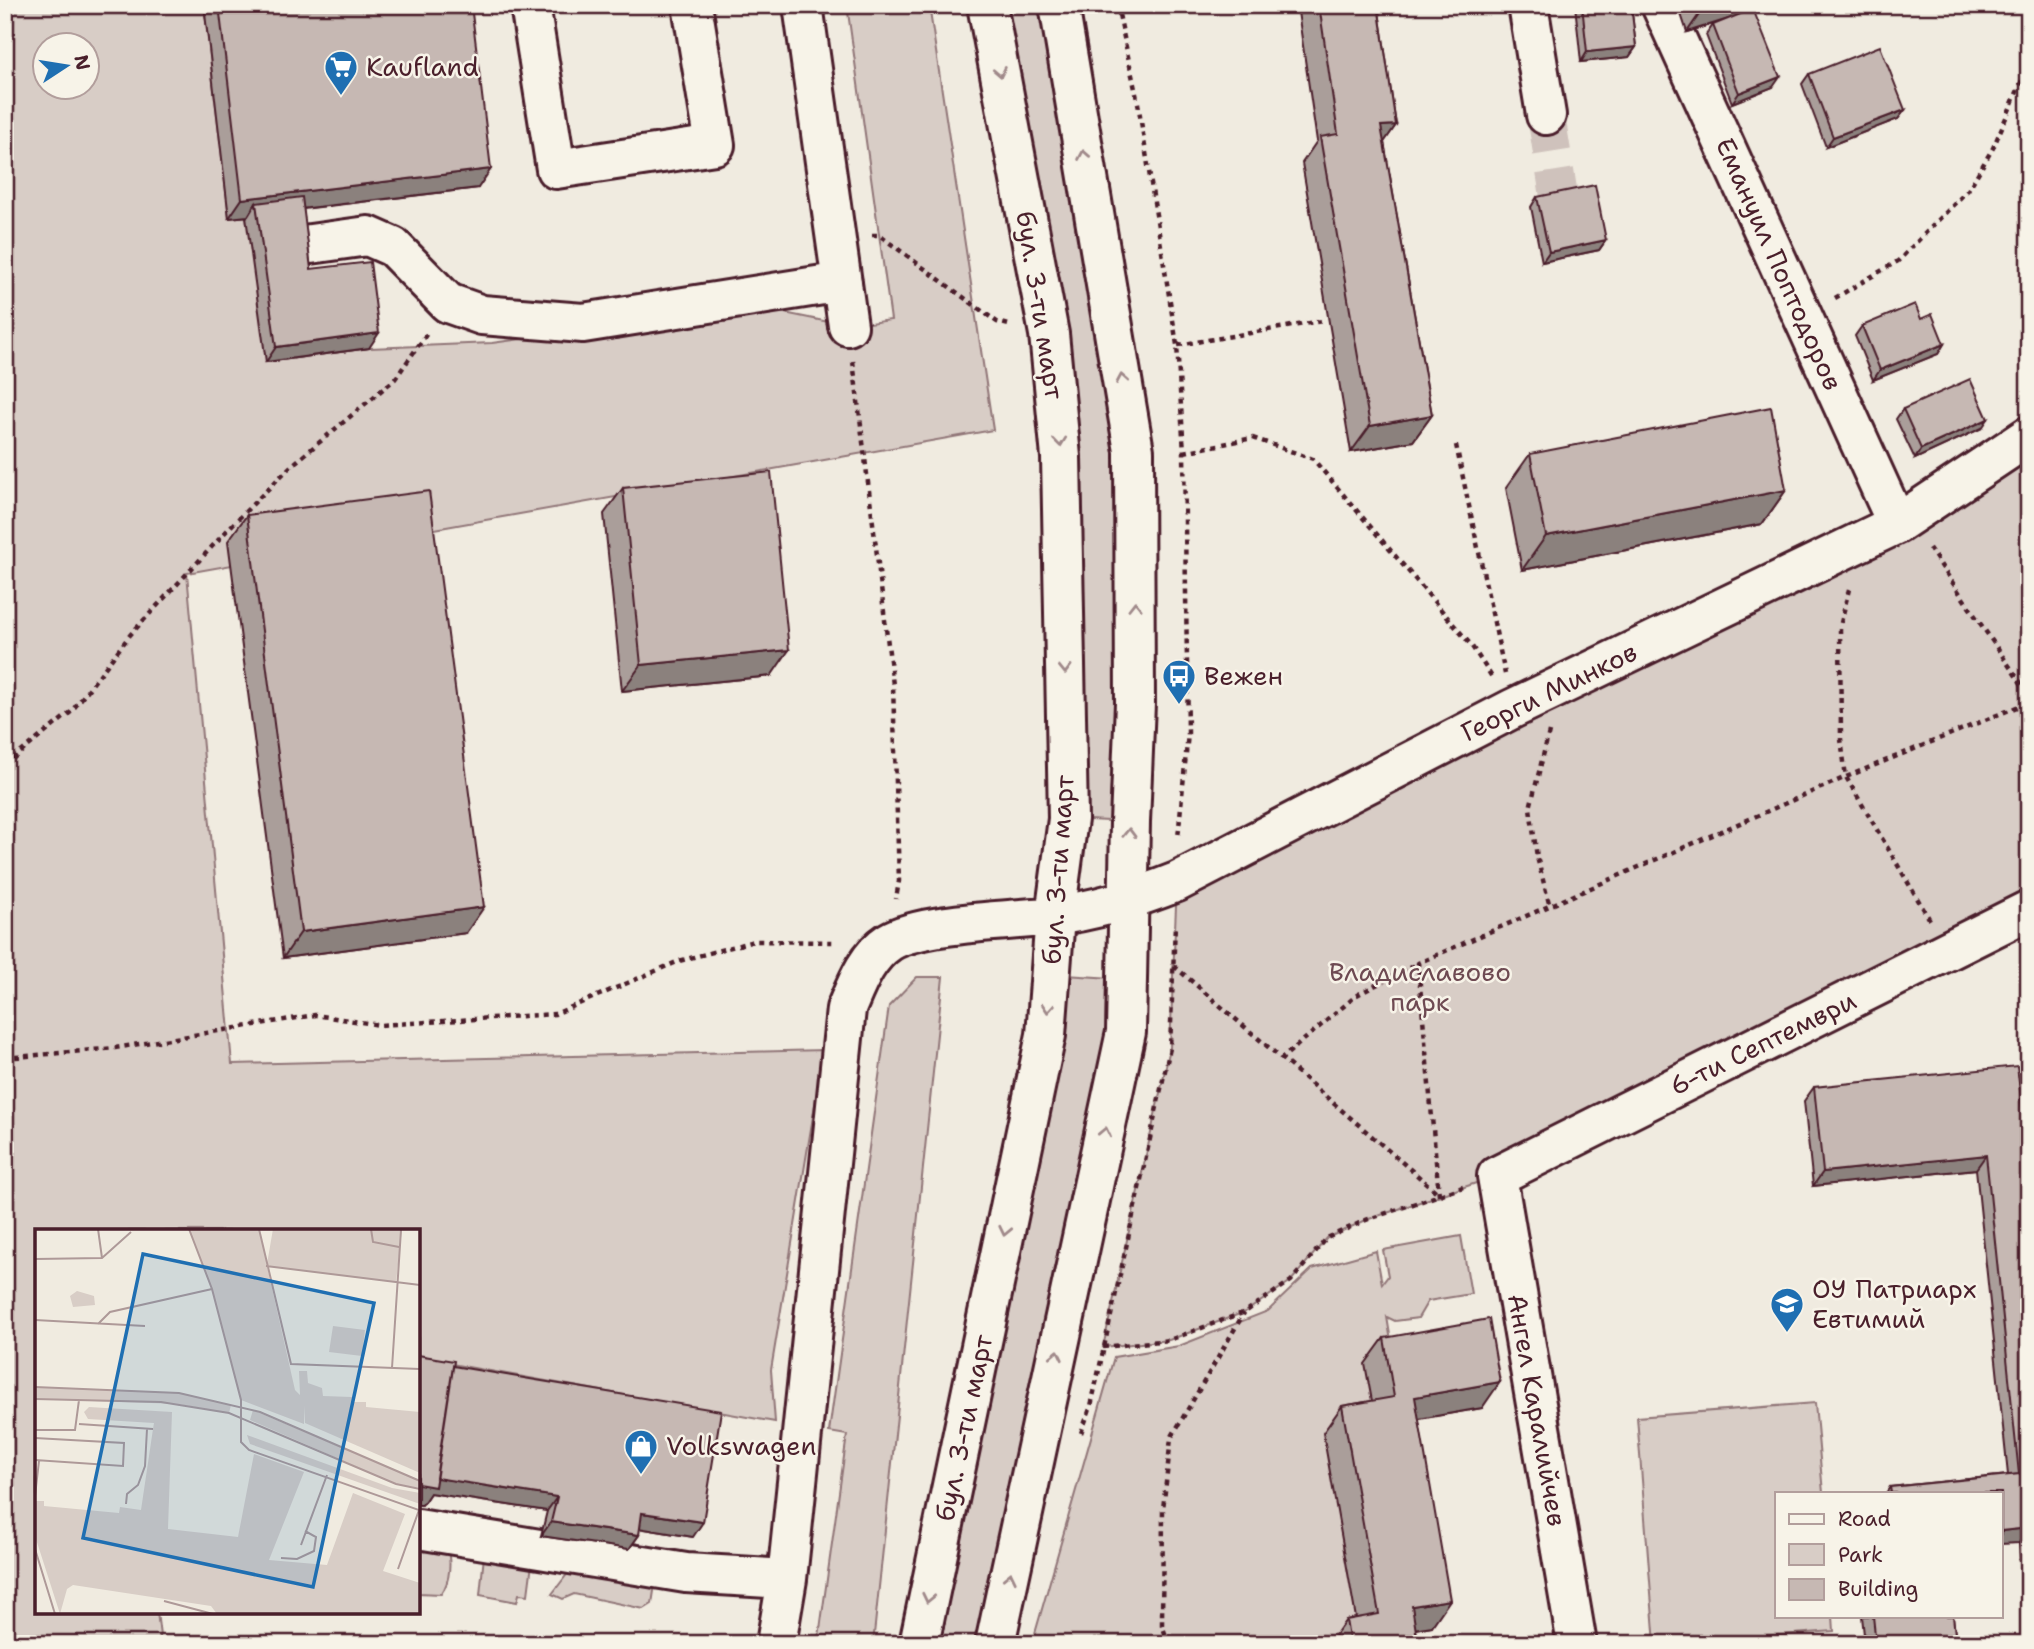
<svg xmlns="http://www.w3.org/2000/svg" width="2034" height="1649" viewBox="0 0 2034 1649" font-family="'Shantell Sans',sans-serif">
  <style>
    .green { fill: #d8cdc6; stroke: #917678; stroke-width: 2; fill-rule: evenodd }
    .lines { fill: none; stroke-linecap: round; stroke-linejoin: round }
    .minor-tunnel { stroke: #cfc2bc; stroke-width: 38; stroke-dasharray: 38 19; stroke-linecap: butt }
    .minor-casing { stroke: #4a1f2b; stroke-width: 44 }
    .path { stroke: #4a1f2b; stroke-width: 4.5; stroke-dasharray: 5 5; stroke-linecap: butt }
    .minor { stroke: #f7f3e8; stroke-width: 38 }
    .wall { fill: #aa9e9a; stroke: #4a1f2b; stroke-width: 2 }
    .shaded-wall { fill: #8b817d; stroke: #4a1f2b; stroke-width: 2 }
    .building { fill: #c6b8b3; stroke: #4a1f2b; stroke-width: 2 }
    .oneway { stroke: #a0898a }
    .labels { text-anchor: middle; stroke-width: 5; stroke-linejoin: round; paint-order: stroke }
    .poi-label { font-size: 26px; fill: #4a1f2b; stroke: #f7f3e8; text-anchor: start }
    .street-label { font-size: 26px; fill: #4a1f2b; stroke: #f7f3e8 }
    .park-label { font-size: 26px; fill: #6e4a52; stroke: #f7f3e8 }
    .inset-road { fill: none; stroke: #ae9998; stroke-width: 2 }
    .view { fill: #1f6fb2; fill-opacity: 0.15; stroke: #1f6fb2; stroke-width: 3.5 }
    .inset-edge { fill: none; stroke: #4a1f2b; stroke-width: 3.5 }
  </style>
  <rect width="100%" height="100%" fill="#f0ebe0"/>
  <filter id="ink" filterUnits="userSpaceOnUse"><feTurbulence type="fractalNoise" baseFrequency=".0143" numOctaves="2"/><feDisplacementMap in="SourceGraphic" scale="14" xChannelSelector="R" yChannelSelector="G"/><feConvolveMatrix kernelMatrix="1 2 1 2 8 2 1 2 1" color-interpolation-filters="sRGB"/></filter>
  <g filter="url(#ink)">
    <path class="green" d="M5 5H204L229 217 266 213 281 360 370 348 492 343 714 312 770 310 848 326 891 320 847 5H929L993 430 187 573 232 1064 824 1050 771 1370 775 1422 418 1358V1231H37V1612H157L161 1644H5ZM46 46H88V88H46Z
      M987 5H1059L1134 451 1130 822 1068 819 1061 458Z
      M2029 436V911L1497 1176 1366 1220 1327 1238 1291 1281 1245 1312 1169 1340 1103 1347 1170 1048 1177 882Z
      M1050 974 1127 979 995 1644H919Z
      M917 977H943L873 1644H818L847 1435 829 1432 889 1006Z
      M1461 1236 1471 1294 1428 1301 1418 1318 1395 1321 1387 1317 1394 1359 1376 1423 1360 1640 1341 1644H1032L1114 1357 1179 1346 1268 1311 1312 1269 1376 1251 1382 1284 1388 1276 1383 1250Z
      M1815 1403 1823 1493H1777V1616H1833L1834 1631 1655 1644 1637 1417Z
      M418 1538 447 1544C451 1559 451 1581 441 1594L418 1593Z
      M484 1556H533L528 1595 519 1594 517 1602 480 1595Z
      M578 1560 643 1572 654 1591 652 1604 644 1609 574 1594 563 1599 552 1594Z"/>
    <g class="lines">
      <path class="minor-tunnel" d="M1546 115 1563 221"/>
      <defs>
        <path id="minor" d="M530 5 556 169 715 145 692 5
          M803 5 848 326
          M1528 5 1546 115
          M1661 5 1897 524
          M296 246 368 236 393 247 448 303 482 315 583 323 842 282
          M418 1529 686 1573 787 1579
          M776 1644 787 1579 846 1009C856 986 866 957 889 942 922 922 1013 921 1053 916 1097 910 1137 898 1177 882L1512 709 1897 524 2029 436
          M919 1644 1046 1035 1055 916 1068 819 1061 457 1049 334 987 5
          M995 1644 1126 1032 1130 822 1135 703 1134 451 1059 5
          M1577 1644 1497 1176 2029 910"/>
      </defs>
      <use href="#minor" class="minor-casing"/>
      <path class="path" d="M1117 5 1138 103 1177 345 1184 452 1188 733 1178 838
        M872 235H879L997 322 1009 325
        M1835 298 1898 261 1968 190 1993 148 2029 64
        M1178 345 1322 321
        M853 361 893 685 899 881 896 899
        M1456 445 1505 674
        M1184 452 1253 438 1313 459 1471 645 1492 677
        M1929 548 2029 695
        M1849 589 1840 627 1841 739 1846 777 1930 920
        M1549 732 1530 808 1537 857 1550 907
        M5 765 71 712 130 635 233 524 291 466 395 379 428 332
        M1174 966 1439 1194
        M5 1058 115 1048 315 1015 380 1025 555 1014 679 961 754 941 837 942
        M1280 1060 1357 995 1418 963
        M1439 1195 1418 963 1846 777 2029 702
        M1103 1347 1169 1340 1245 1312 1291 1281 1327 1238 1366 1220 1463 1187
        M1081 1433 1091 1406 1170 1048 1175 924
        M1169 1644 1162 1625 1163 1509 1171 1438 1244 1313"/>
      <use href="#minor" class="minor"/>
    </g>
    <path class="wall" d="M204 5H471L478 188 303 209 311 269 369 348 266 362 246 217 248 216 229 218Z
      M1297 5H1378L1396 125 1384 142 1432 415 1413 441 1351 452 1302 163 1317 141Z
      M1575 5H1631L1636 47 1629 57 1581 62Z
      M1678 5H1760L1757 10 1753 11 1773 87 1732 103 1706 35 1713 25 1726 20 1687 32Z
      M1809 74 1905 110 1898 119 1826 147 1802 84Z
      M1537 197 1606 240 1599 250 1542 262 1531 207Z
      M1921 319 1944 344 1938 354 1873 380 1855 336 1862 326Z
      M1903 409 1982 428 1915 459 1896 419Z
      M1530 454 1786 490 1762 524 1522 570 1506 488Z
      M623 488 771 676 622 691 604 514Z
      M247 515 466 933 283 958 228 541Z
      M1814 1087 2024 1124 2029 1123V1558L2020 1559 2019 1543 2001 1493H1886L1890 1487 2008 1475 1976 1169 1813 1186 1804 1101Z
      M1384 1338 1482 1408 1418 1419 1432 1626 1416 1629 1419 1644H1329L1346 1620 1356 1618 1323 1433 1342 1406 1372 1401 1365 1364Z
      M453 1366 693 1537 639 1528V1535L629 1549 541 1536 547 1511 430 1493 422 1505Z
      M1862 1616H1953L1956 1644H1865Z"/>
    <path class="shaded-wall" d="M1708 5H1760L1757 10 1687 32 1705 6Z
      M1636 47 1629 57 1581 62 1587 52Z
      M1780 77 1773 87 1732 103 1739 93Z
      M1905 110 1898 119 1826 147 1833 137Z
      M1396 125 1378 151 1381 126Z
      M491 169 478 188 258 214 256 203 248 216 229 218 242 199Z
      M1606 240 1599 250 1542 262 1549 252Z
      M379 333 369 348 266 362 276 347Z
      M1944 344 1938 354 1873 380 1880 370Z
      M1432 415 1413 441 1351 452 1370 426Z
      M1988 419 1982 428 1915 459 1921 449Z
      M1786 490 1762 524 1522 570 1546 536Z
      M789 650 771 676 622 691 641 665Z
      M484 907 466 933 283 958 301 932Z
      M1986 1155 1976 1169 1813 1186 1823 1172Z
      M1500 1382 1482 1408 1396 1423 1415 1397Z
      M433 1477 557 1497 547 1511 430 1493 422 1505H418V1484Z
      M642 1513 703 1522 693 1537 632 1527Z
      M551 1522 639 1535 629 1549 541 1536Z
      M2029 1528 2019 1543 2001 1544V1531Z
      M2029 1547V1558L2020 1559Z
      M1450 1600 1432 1626 1394 1632 1412 1606Z"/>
    <path class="building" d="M219 5H471L491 169 242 199Z
      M1319 5H1378L1396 125 1381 126 1432 415 1370 426 1320 137 1338 134Z
      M1582 5H1631L1636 47 1587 52Z
      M1753 9 1780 77 1739 93 1713 25Z
      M1880 46 1905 110 1833 137 1809 74Z
      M1595 185 1606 240 1549 252 1537 197Z
      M302 197 311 269 370 262 379 333 276 347 256 203Z
      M1915 304 1921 319 1932 314 1944 344 1880 370 1862 326Z
      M1970 379 1988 419 1921 449 1903 409Z
      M1771 407 1786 490 1546 536 1530 454Z
      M771 472 789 650 641 665 623 488Z
      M429 491 484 907 301 932 247 515Z
      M2017 1066 2024 1124 2029 1123V1528L2001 1531V1493H1891L1890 1487 2019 1474 1986 1155 1823 1172 1814 1087Z
      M1489 1319 1500 1382 1415 1397 1450 1600 1412 1606 1418 1644H1350L1346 1620 1379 1614 1342 1406 1394 1397 1384 1338Z
      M418 1355 454 1361 435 1487 418 1484Z
      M453 1366 721 1411 703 1522 642 1513 639 1535 551 1522 557 1497 436 1478Z
      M1873 1616H1953L1956 1644H1876Z"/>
    <defs><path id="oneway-chevron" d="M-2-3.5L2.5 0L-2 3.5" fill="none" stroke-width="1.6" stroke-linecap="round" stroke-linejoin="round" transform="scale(1.75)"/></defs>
    <g class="oneway">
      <use href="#oneway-chevron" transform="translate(1000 72) rotate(79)"/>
      <use href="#oneway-chevron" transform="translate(1084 155) rotate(-100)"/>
      <use href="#oneway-chevron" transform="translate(1122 379) rotate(-100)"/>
      <use href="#oneway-chevron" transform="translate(1060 442) rotate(84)"/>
      <use href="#oneway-chevron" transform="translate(1135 606) rotate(-90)"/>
      <use href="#oneway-chevron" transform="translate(1065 669) rotate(89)"/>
      <use href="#oneway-chevron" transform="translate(1129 833) rotate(-89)"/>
      <use href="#oneway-chevron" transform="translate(1048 1008) rotate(94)"/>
      <use href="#oneway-chevron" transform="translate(1105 1132) rotate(-78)"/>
      <use href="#oneway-chevron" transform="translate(1005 1231) rotate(102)"/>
      <use href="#oneway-chevron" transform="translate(1057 1355) rotate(-78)"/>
      <use href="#oneway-chevron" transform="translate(1010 1577) rotate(-78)"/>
      <use href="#oneway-chevron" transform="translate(928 1598) rotate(102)"/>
    </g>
  </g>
  <defs>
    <symbol id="supermarket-pin" viewBox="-11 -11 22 30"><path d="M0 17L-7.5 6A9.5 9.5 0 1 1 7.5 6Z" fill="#1f6fb2" stroke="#f7f3e8"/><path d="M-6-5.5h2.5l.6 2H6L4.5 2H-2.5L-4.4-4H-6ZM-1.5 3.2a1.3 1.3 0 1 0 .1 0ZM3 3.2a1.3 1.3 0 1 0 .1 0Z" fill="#fff"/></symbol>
    <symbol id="bus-pin" viewBox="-11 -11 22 30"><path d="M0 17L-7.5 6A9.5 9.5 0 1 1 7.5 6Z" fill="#1f6fb2" stroke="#f7f3e8"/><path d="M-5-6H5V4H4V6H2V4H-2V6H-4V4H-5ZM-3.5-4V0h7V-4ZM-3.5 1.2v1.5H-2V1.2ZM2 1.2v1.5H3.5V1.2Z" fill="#fff"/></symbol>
    <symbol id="school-pin" viewBox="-11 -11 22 30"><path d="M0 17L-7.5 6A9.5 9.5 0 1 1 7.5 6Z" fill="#1f6fb2" stroke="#f7f3e8"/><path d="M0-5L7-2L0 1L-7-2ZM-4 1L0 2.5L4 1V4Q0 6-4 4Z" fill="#fff"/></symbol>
    <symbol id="shop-pin" viewBox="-11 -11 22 30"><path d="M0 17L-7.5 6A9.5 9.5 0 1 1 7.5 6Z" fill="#1f6fb2" stroke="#f7f3e8"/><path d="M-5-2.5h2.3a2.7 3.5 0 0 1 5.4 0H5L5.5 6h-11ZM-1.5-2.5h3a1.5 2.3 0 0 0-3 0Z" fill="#fff"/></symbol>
  </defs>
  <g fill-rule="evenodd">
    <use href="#supermarket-pin" x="322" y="48" width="38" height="52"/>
    <use href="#bus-pin" x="1160" y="657" width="38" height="52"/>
    <use href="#school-pin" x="1768" y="1285" width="38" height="52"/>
    <use href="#shop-pin" x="622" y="1427" width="38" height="52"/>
  </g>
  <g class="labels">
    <g class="poi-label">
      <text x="366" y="76">Kaufland</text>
      <text x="1204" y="685">Вежен</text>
      <text x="1812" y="1298">ОУ Патриарх<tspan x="1812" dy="30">Евтимий</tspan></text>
      <text x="666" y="1455">Volkswagen</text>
    </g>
    <g class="street-label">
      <text transform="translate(1779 264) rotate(66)" y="9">Емануил Поптодоров</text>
      <text transform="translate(1040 305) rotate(81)" y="9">бул. 3-ти март</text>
      <text transform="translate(1549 692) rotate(-26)" y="9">Георги Минков</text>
      <text transform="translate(1058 870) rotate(-86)" y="9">бул. 3-ти март</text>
      <text transform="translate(1763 1043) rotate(-26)" y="9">6-ти Септември</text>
      <text transform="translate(1537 1410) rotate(80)" y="9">Ангел Каралийчев</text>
      <text transform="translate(964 1428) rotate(-78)" y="9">бул. 3-ти март</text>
    </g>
    <g class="park-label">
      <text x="1420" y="981">Владиславово<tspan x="1420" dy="30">парк</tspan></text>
    </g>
  </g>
  <g transform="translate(35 1229)">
    <rect width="385" height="385" fill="#f0ebe0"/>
    <path d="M154 0H224L232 35 238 0H367L361 53 232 37 260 161 265 166 264 142H272L273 154 287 159 288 167 317 168 318 173H331V178L385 183V244L270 194 269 177V195L206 171 177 60ZM42 62 59 67 60 76 38 78 35 67ZM298 97 330 101 327 127 294 123ZM0 158 144 164 196 176 194 184 143 175 0 170ZM54 178 137 183 133 300 203 308 219 225 269 243 234 331 292 336 318 264 370 285 348 342 385 354V385H182L176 377 38 356 32 360 25 385 0 307V272H9V277L84 284 85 278 106 281 118 200 119 194 53 190 49 183ZM218 181 385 252V259L361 255 215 191ZM212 206 357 259 385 264V275L215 215Z" fill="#d8cdc6"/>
    <path class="inset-road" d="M63 0 67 29M154 0 177 60 206 171V213L214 221 384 281 363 340M224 0 256 135 385 140M336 0 338 13 364 18M344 0H366M0 30 67 29 96 3M231 37 385 56M0 91 110 97M63 95 75 83 177 60M357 139 366 1M0 158 144 164 225 183 385 252M0 170 126 173 194 184 361 255 385 260M44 195 118 200M0 201H40L44 171M0 209 89 214 88 237 0 231M0 267 4 232M91 275 92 265 103 256 110 237 112 200M266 316 292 246M0 320 20 385M246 329 262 330 279 322 281 308 270 302M129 372 178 385"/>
    <path class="view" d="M108 25 339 74 278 358 48 309Z"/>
    <rect width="385" height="385" class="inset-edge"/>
  </g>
  <rect width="2034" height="1649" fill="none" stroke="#f7f3e8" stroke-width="28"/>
  <rect x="14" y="14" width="2006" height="1621" fill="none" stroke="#4a1f2b" stroke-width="2.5" filter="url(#ink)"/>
  <rect x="1775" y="1492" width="228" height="126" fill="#f7f3e8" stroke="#b29e9c" stroke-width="2"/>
  <rect x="1789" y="1514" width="35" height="10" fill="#f7f3e8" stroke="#b29e9c" stroke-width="2"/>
  <text x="1838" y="1526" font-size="21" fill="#4a1f2b">Road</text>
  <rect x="1789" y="1544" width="35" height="21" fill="#d8cdc6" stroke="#b29e9c" stroke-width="2"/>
  <text x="1838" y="1562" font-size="21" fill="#4a1f2b">Park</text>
  <rect x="1789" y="1579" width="35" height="21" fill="#c6b8b3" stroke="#b29e9c" stroke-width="2"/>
  <text x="1838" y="1596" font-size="21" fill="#4a1f2b">Building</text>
  <g transform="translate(66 66) rotate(78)"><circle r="33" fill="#f7f3e8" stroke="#b29e9c" stroke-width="2"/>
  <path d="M0-5L12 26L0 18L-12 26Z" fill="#1f6fb2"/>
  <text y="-10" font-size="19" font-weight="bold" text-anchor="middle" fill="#4a1f2b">N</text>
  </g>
</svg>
